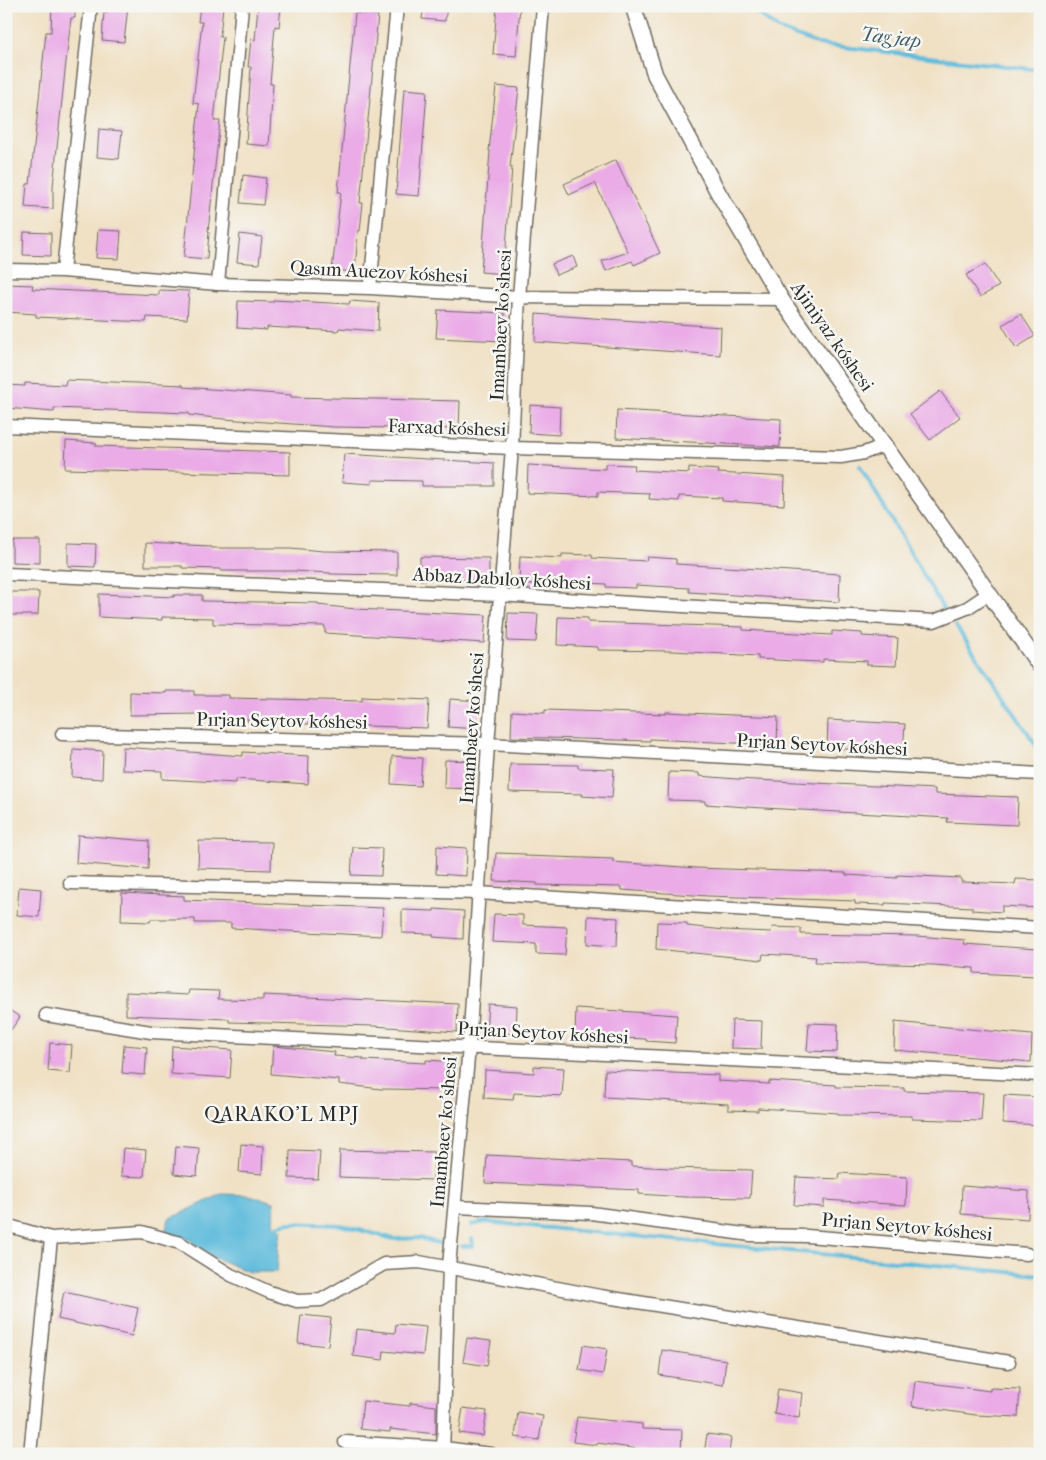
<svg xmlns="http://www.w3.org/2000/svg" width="1046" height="1460" viewBox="0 0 1046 1460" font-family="'IM FELL French Canon',serif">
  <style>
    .water { fill: #5ebbdc; stroke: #447384 }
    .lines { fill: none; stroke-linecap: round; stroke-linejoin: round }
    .stream { stroke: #5ebbdc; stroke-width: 4 }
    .building { fill: #eaabe7 }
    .minor-casing { stroke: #706b61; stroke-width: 15 }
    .tertiary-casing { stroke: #706b61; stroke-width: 18 }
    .minor { stroke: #fff; stroke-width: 12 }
    .tertiary { stroke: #fff; stroke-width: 15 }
    .labels { text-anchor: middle; stroke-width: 5; stroke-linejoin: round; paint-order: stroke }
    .street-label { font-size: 19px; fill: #2b2b2b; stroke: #f6f6f2 }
    .water-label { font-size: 20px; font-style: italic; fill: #3d5d69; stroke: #f6f6f2 }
    .neighbourhood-label { font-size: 20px; letter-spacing: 1px; fill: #2b2b2b; stroke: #f6f6f2 }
  </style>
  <rect width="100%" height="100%" fill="#f6f6f2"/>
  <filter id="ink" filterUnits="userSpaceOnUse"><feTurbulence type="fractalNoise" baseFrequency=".02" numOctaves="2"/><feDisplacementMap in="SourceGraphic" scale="10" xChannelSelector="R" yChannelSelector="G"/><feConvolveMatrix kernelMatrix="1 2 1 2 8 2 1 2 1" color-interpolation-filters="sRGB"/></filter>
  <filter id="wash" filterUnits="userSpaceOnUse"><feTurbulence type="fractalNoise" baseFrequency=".0096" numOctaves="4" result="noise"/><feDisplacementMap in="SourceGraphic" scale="20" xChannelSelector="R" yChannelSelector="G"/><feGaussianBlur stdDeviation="1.12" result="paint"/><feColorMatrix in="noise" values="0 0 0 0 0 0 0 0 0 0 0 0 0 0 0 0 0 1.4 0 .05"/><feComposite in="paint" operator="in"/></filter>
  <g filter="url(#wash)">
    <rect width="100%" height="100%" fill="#f0e1c5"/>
    <path class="water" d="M222 1194 249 1195 274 1202 273 1226 282 1230 279 1243 277 1272H249L208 1255 190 1240 165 1232 169 1219Z"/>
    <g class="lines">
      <path class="stream" d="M748 6 778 29 818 44 1040 70
        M860 466 944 610
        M956 626 1040 751
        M471 1225 485 1222 1040 1275
        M273 1227 289 1223 341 1225 394 1239 420 1238 446 1245
        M462 1246H473L472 1239"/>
    </g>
    <g id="blocks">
      <path class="building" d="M52 6H75V18H71L65 71 53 186V209L25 207 27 184H30L46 32H51Z
        M107 6H128L124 42 102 40 104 12H107Z
        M200 6H223L220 37H223L214 121H220L208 231 209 232 207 259 184 257 199 104 193 103 202 22H198Z
        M258 6H281L279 27 275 26 270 84H273L269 146 246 144 251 67H248L251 39 255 40Z
        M424 6H447L445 21 422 19Z
        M497 6H520L516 56 493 54Z
        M355 13 378 15 360 203H363L360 231H358L355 272 332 270 341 192H338Z
        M496 86 519 88 510 167H512L504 274 481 272 490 151H489Z
        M404 89 427 91 419 196 396 194Z
        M99 129 122 131 119 159 97 157Z
        M616 160 660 253 634 265 632 261 606 271 602 261 628 252 595 183 569 195 564 184Z
        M243 175 266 178 263 205 240 203Z
        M98 230 121 231 119 259 96 258Z
        M24 232 51 233V256L23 255Z
        M240 234 262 237 259 264 237 262Z
        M573 256 577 267 556 275 552 264Z
        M985 264 999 286 980 297 966 275Z
        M6 284 33 285 32 289 159 295V290L189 291 187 319 147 317 146 322 36 317V314L6 312Z
        M274 300 349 304 350 301 379 303 378 331 339 328 338 331 267 327V330L237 328 238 301 274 302Z
        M438 310 505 313 503 341 436 338Z
        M536 314 721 327 720 355 535 342Z
        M1021 314 1035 336 1016 348 1002 325Z
        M66 380 183 385V387L291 395V397L460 401 459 429 334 427 224 419 189 415V413L54 408V412L6 408V385L25 386V383L65 385Z
        M940 391 960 417 930 440 910 414Z
        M530 405 560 407 559 435 529 433Z
        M617 410 781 419 780 447 616 438Z
        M66 441 96 443V446L290 452V475L65 469Z
        M344 454 494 463V486H422V481L372 480V484L342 482Z
        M605 464 635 465 634 470 689 473V468L719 470 718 473 785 477 784 505 722 501V498L679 496V501L649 499 650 494 598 492V496L527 493 528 465 605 469Z
        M12 540H40V563L12 562Z
        M68 543 96 544 95 567 68 566Z
        M145 543 211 546V548H291L323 551 397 552V575L330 574V573L294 571H221V569L182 568V566H145Z
        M562 554 592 555V558L646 561 647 557 676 559V564L840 574 839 602 689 592V588L636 585V588L606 587V584L549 581V586L519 584 520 556 562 558Z
        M420 557 489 558V580H420Z
        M11 592H39L38 615H10Z
        M99 594 174 597V595H202V601L318 603V605L356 609 486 615 484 643 325 633V626L213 624V618L162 617V620L99 617Z
        M508 613 538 614 536 642 507 641Z
        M558 617 588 618V622L743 627V630L832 635V631L862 633V636L898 638 896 666 867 665V661L823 659V662L793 661 758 659V656L673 651 598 650V647L557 645Z
        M166 691H194V695H229V698L362 701V697L429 700 427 728 248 722V719L201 718V714L130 715V692L166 693Z
        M450 699 479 701 478 729 448 727Z
        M545 710 666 714V712L778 717 777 745 650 739V741L511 737 512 711 545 713Z
        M828 720 905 724 903 752 827 748Z
        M123 747 243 756V752L309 756 308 784 236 779V783L162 779V771L122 770Z
        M73 749 103 751 102 779 72 777Z
        M392 756 422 758 420 786 391 784Z
        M445 760 475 761 474 789 444 788Z
        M510 764 578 765V768L614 769 612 798 582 796 583 794 509 792Z
        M669 772 699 773V776L736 779 935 789V794L1018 797 1017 825 947 822 948 818 746 807 705 804V801L668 800Z
        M78 835 149 841 148 869 76 863Z
        M199 841 272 842 271 870 198 868Z
        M437 846 467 848 466 876 436 874Z
        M353 847 382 848 381 876 351 875Z
        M496 853 525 854V856L613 859V862L696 868 846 873V875L897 878V875L961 878V882L1015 884 1016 879 1040 880V908L1002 906V912L972 910V907L885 903V905L855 904V901L708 896 622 890V887L537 885V883L494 881Z
        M19 887 41 889 39 917 17 915Z
        M122 893 184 896V900L383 908 381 936 231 928V923H195V919H151L150 922 121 921Z
        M434 909 464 911 463 939 433 937V934L402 933V910L434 911Z
        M494 914 523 915V925L567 927 565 955 536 954V944L492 942Z
        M588 916 618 918 617 946 587 944Z
        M657 922 687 923V926L724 930 771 932 772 927 801 928V934L917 936 965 940 964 944 1037 949 1036 976 974 973V968L934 965 815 962 816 957 763 954 762 960 656 949Z
        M189 990 219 991 218 999 263 1000V995L458 1004 457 1032 374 1026 229 1022V1019L126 1015V992L188 995Z
        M488 1004 517 1006 516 1034 486 1032Z
        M6 1008 20 1017 6 1037Z
        M576 1008 677 1015 675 1043 646 1041V1039L575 1036Z
        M732 1020 762 1021 761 1049 731 1048Z
        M895 1022 1032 1035 1031 1062 894 1050Z
        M809 1023 838 1024 837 1052 807 1051Z
        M50 1043 72 1045 70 1073 48 1071Z
        M124 1045 147 1047 145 1075 122 1073Z
        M172 1046 232 1050 230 1078 171 1074Z
        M273 1046 335 1052 334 1056 363 1058V1060L426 1063V1060L456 1062 455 1090 381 1089 339 1084V1080L271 1074Z
        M534 1066 564 1068 562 1096 514 1093 513 1100 484 1098 485 1070 534 1073Z
        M605 1070 718 1075V1081L769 1084V1081L836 1085V1087L904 1088V1091L983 1093 981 1121 912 1119V1116L838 1115V1113L758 1108V1111L728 1110V1104L604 1097Z
        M1004 1095 1040 1097V1125L1003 1123Z
        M241 1144 263 1146 262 1174 239 1172Z
        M176 1146 199 1148 197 1176 174 1174Z
        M123 1148 146 1150 144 1177 121 1176Z
        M290 1150 320 1151 318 1179 289 1178Z
        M340 1150 434 1152 433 1180 339 1177Z
        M487 1155 631 1162V1166L670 1168 752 1170 750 1198 684 1197 639 1194V1190L485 1183Z
        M840 1173 907 1177 906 1205 824 1200V1207L794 1205 796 1177 839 1179Z
        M962 1186 1029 1191 1028 1219 961 1214Z
        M64 1292 138 1308 132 1336 58 1319Z
        M301 1315 331 1318 328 1346 298 1343Z
        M396 1324 426 1327 423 1355 384 1351 383 1360 353 1356 356 1329 395 1333Z
        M467 1338 491 1341 487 1366 463 1362Z
        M583 1345 607 1349 603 1374 579 1370Z
        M662 1350 726 1360 723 1385 659 1375Z
        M915 1381 990 1391V1388L1020 1389 1018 1417 976 1415 912 1406Z
        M778 1389 802 1393 799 1418 774 1414Z
        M363 1401 410 1406V1403L436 1406V1434L390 1429V1432L360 1429Z
        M463 1408 487 1411 483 1436 459 1433Z
        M518 1412 543 1416 539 1440 515 1437Z
        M577 1417 642 1424V1429L682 1430 681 1454H651V1451L598 1443 597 1445 573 1442Z
        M707 1434 731 1437 729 1454H704Z"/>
    </g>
  </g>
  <g filter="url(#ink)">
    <use href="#blocks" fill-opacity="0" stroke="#706b61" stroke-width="1"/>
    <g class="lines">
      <defs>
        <path id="minor" d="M6 270 63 271 218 284 370 288 519 297 781 299
          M63 271 91 6
          M218 284 242 6
          M370 288 397 6
          M6 426 512 448 841 457 864 453 885 445
          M6 574 499 595 934 621 967 608 988 594
          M62 734 488 744 1040 774
          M70 883 478 893 1040 928
          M46 1015 151 1032 1040 1075
          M456 1207 591 1213 751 1235 807 1236 1027 1254
          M6 1225 51 1238 142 1232 180 1243 231 1275 269 1292 297 1301 321 1300 384 1264 419 1262 600 1296 1009 1362
          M345 1442 444 1448 491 1454
          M30 1454 51 1238
          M443 1454 449 1266 469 1047 488 744 512 448 519 297 543 6"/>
        <path id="tertiary" d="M633 6 655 75 719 194 781 299 1040 666"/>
      </defs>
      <use href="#minor" class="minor-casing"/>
      <use href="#tertiary" class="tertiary-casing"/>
      <use href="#minor" class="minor"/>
      <use href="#tertiary" class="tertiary"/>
    </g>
  </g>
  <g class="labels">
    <g class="street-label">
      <text transform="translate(379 271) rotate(3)" y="7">Qasım Auezov kóshesi</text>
      <text transform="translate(500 325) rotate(-87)" y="7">Imambaev ko'shesi</text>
      <text transform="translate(833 336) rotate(55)" y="7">Ajiniyaz kóshesi</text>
      <text transform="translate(447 427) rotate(2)" y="7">Farxad kóshesi</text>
      <text transform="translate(502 578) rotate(3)" y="7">Abbaz Dabılov kóshesi</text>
      <text transform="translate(282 720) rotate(1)" y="7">Pırjan Seytov kóshesi</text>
      <text transform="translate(471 728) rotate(-86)" y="7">Imambaev ko'shesi</text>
      <text transform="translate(822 744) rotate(3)" y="7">Pırjan Seytov kóshesi</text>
      <text transform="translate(543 1032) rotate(3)" y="7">Pırjan Seytov kóshesi</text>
      <text transform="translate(443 1132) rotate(-85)" y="7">Imambaev ko'shesi</text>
      <text transform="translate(907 1226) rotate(5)" y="7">Pırjan Seytov kóshesi</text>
    </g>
    <g class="water-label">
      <text transform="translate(891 37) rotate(7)" y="7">Tag jap</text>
    </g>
    <g class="neighbourhood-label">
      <text x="282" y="1121">QARAKO'L MPJ</text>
    </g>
  </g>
  <rect width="1046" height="1460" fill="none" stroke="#f6f6f2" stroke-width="25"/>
</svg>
